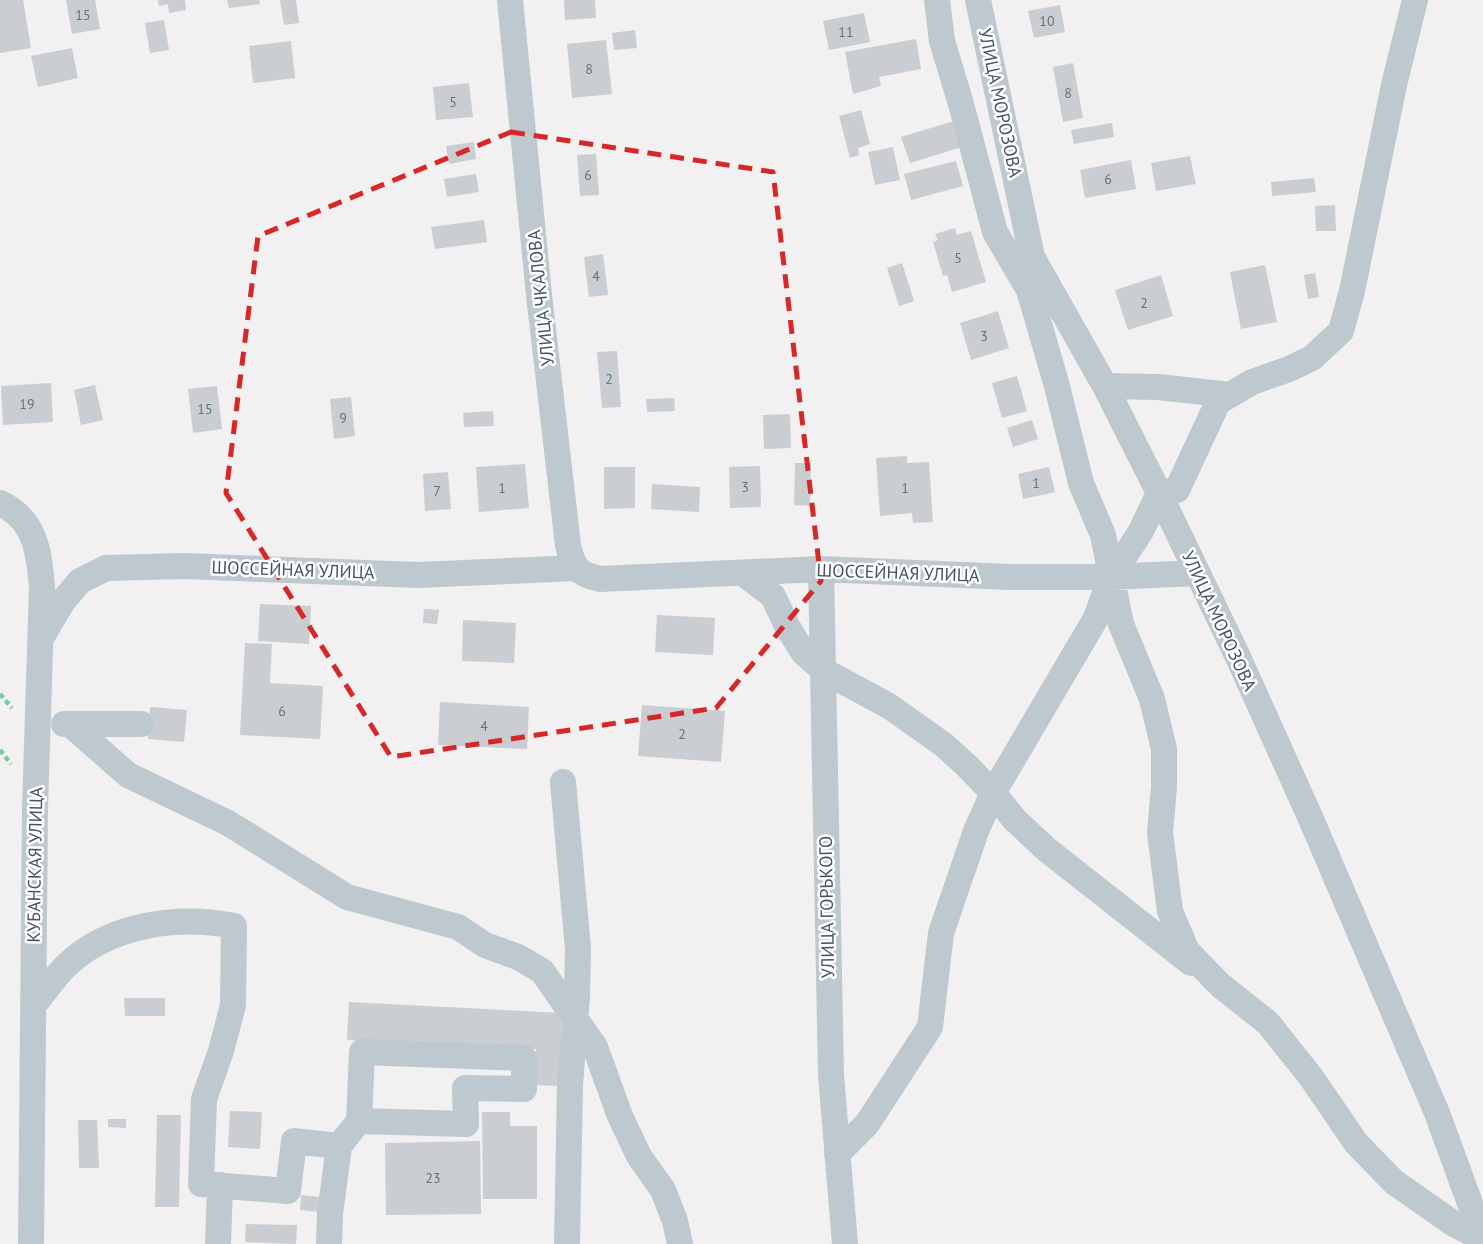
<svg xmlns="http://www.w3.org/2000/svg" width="1483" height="1244" viewBox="0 0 1483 1244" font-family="'PT Sans',sans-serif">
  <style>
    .building { fill: #cacdd2 }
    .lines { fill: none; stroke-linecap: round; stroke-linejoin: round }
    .path { stroke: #76cea0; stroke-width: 4.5; stroke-dasharray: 5 3.5; stroke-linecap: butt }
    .minor { stroke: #bdc8cf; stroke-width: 26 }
    .marked { fill: none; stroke: #d62828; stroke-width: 5; stroke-dasharray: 14 9; stroke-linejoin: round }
    .labels { text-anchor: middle; stroke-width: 5; stroke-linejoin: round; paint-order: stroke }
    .number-label { font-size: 14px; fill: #68727b }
    .street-label { font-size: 18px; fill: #47545e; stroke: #fff }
  </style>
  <rect width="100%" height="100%" fill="#f2f0f0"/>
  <path class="building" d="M0 0H23L31 48 0 53Z
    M66 0H95L100 29 72 34Z
    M158 0H185L186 10 169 13 168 4 159 6Z
    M227 0H259L260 4 229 8Z
    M280 0H296L299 23 284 25Z
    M564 0H595L596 18 565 20Z
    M1060 5 1065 32 1034 38 1028 11Z
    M864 13 870 42 829 50 823 21Z
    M164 20 169 50 150 53 145 23Z
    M635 30 637 48 614 50 612 33Z
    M916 39 921 69 879 77 881 86 853 94 845 52Z
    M606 40 612 94 572 98 567 44Z
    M291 41 295 78 253 83 249 46Z
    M72 48 78 78 38 87 31 56Z
    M1073 63 1083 118 1063 122 1053 67Z
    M469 83 473 117 436 120 433 87Z
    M861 110 870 144 858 148 859 155 850 158 839 116Z
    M954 121 962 147 910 163 901 137Z
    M1112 123 1114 137 1074 144 1071 130Z
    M474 142 476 159 449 164 446 146Z
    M893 147 900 180 875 185 868 152Z
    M596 154 599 195 580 196 577 155Z
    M1190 156 1196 184 1156 191 1151 163Z
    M1131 160 1136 189 1085 198 1080 170Z
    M956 161 963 186 911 200 904 174Z
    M476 174 479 192 447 197 444 179Z
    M1314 178 1316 192 1272 196 1271 182Z
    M1335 205 1336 231H1316L1315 206Z
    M484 220 487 242 435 249 431 227Z
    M955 228 957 235 971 231 986 282 952 292 947 275 943 276 933 242 938 240 935 234Z
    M603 254 608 295 589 297 584 257Z
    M902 263 914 301 899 306 887 268Z
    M1265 265 1277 322 1241 329 1230 272Z
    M1315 273 1319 297 1308 299 1304 275Z
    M1161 275 1173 316 1128 330 1115 290Z
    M998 311 1009 348 971 360 960 323Z
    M617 351 621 407 602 408 597 352Z
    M1017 376 1027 411 1002 418 992 383Z
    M51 383 53 422 3 425 1 386Z
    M95 385 103 420 81 425 74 390Z
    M217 386 222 429 193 433 188 389Z
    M351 397 355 436 334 439 330 399Z
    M674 398 675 411 647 412 646 399Z
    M493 411 494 426 464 427 463 413Z
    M790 414 791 448 764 449 763 415Z
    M1032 420 1038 439 1013 447 1007 428Z
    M907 456V463L929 462 933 522 913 523 912 513 880 516 876 458Z
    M795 463H811L810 506 794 505Z
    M525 464 529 508 479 512 476 467Z
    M760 466 761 507 730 508 729 467Z
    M604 467H635V508L604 509Z
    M1049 467 1055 492 1023 499 1018 474Z
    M448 472 451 509 425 511 423 474Z
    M652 484 700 487 699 512 651 509Z
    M260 604 311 606 309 644 258 641Z
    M424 609 439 610 437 624 423 623Z
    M657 615 715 618 713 655 655 652Z
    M463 620 516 623 514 663 462 661Z
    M245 643 272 644 270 683 323 686 320 739 240 735Z
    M440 702 529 707 527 749 438 745Z
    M642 705 725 711 721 762 638 756Z
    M150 707 187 710 184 742 148 739Z
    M124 998H165V1016H125Z
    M349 1002 562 1013 559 1086 534 1085 536 1049 347 1040Z
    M230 1111 262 1112 260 1149 228 1147Z
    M482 1112H510V1126H537V1199H483Z
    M157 1115H181L179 1207H155Z
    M108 1119H126V1128L108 1127Z
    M78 1120H97L99 1168H79Z
    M480 1141 481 1214 386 1215 385 1143Z
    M301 1195 320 1197 319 1212 300 1210Z
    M246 1224 297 1225 296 1244 245 1242Z"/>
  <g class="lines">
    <path class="path" d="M0 694 12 708
      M0 750 11 764"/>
    <path class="minor" d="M510 0 539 295 568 545C573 567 577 574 600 579L821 569 1010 577H1111L1196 573
      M937 0 942 41 961 104 995 232 1029 290 1057 386 1081 483 1103 535 1121 624 1152 699 1164 749V787L1160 833 1170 911 1187 951 1220 985 1268 1023 1311 1077 1356 1143 1394 1182 1454 1224 1483 1239
      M978 0 1032 257 1105 386 1159 493 1238 657 1311 819 1437 1113 1483 1239
      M1105 386 1158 387 1230 395
      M0 503C36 520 39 552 42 587L35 808 31 1244
      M821 569 831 1075 845 1244
      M743 573 773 596 787 626 803 652 824 671 889 706 944 745 966 765 993 793 1015 820 1046 849 1191 963
      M43 635 63 601 80 581 106 568 184 566 418 575 577 568
      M64 724H141
      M70 724 128 775 228 823 347 897 458 927 485 945 518 957 542 971 595 1047 620 1116 639 1156 663 1190 675 1221 680 1244
      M563 782 578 949 577 997 570 1084 567 1244
      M33 1006C44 993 54 977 67 965 110 924 178 915 234 926L233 1005 221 1051 204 1099 201 1184 288 1191 294 1141 339 1146
      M837 1154 867 1124 930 1027 941 933 976 831 993 793 1096 618 1111 577 1141 531 1159 493 1177 490 1218 402 1252 382 1289 369 1312 358 1341 331 1352 291 1394 85 1415 0
      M218 1244 220 1185
      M329 1244 330 1214 339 1146 359 1121 362 1052 524 1058V1089L465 1088 466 1124 359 1121"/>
  </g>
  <path class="marked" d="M511 132 773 172 821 581 716 708 391 757 226 493 258 236Z"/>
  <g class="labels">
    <g class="number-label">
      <text x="83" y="20">15</text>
      <text x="1047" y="26">10</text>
      <text x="846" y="37">11</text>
      <text x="589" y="74">8</text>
      <text x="1068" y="98">8</text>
      <text x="453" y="107">5</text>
      <text x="588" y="180">6</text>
      <text x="1108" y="184">6</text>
      <text x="958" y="263">5</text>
      <text x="596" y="281">4</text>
      <text x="1144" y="308">2</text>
      <text x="984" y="341">3</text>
      <text x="609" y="384">2</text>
      <text x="27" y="409">19</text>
      <text x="205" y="414">15</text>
      <text x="343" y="423">9</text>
      <text x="1036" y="488">1</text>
      <text x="745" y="492">3</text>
      <text x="502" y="493">1</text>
      <text x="905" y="493">1</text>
      <text x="437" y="496">7</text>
      <text x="282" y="716">6</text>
      <text x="484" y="731">4</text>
      <text x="682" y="739">2</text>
      <text x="433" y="1183">23</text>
    </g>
    <g class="street-label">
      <text transform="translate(1000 103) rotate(78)" y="6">УЛИЦА МОРОЗОВА</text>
      <text transform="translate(541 298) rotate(-96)" y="6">УЛИЦА ЧКАЛОВА</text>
      <text transform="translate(293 570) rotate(2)" y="6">ШОССЕЙНАЯ УЛИЦА</text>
      <text transform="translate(898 573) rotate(2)" y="6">ШОССЕЙНАЯ УЛИЦА</text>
      <text transform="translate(1219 621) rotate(65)" y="6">УЛИЦА МОРОЗОВА</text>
      <text transform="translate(35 865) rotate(-89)" y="6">КУБАНСКАЯ УЛИЦА</text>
      <text transform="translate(827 907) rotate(-91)" y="6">УЛИЦА ГОРЬКОГО</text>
    </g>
  </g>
</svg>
